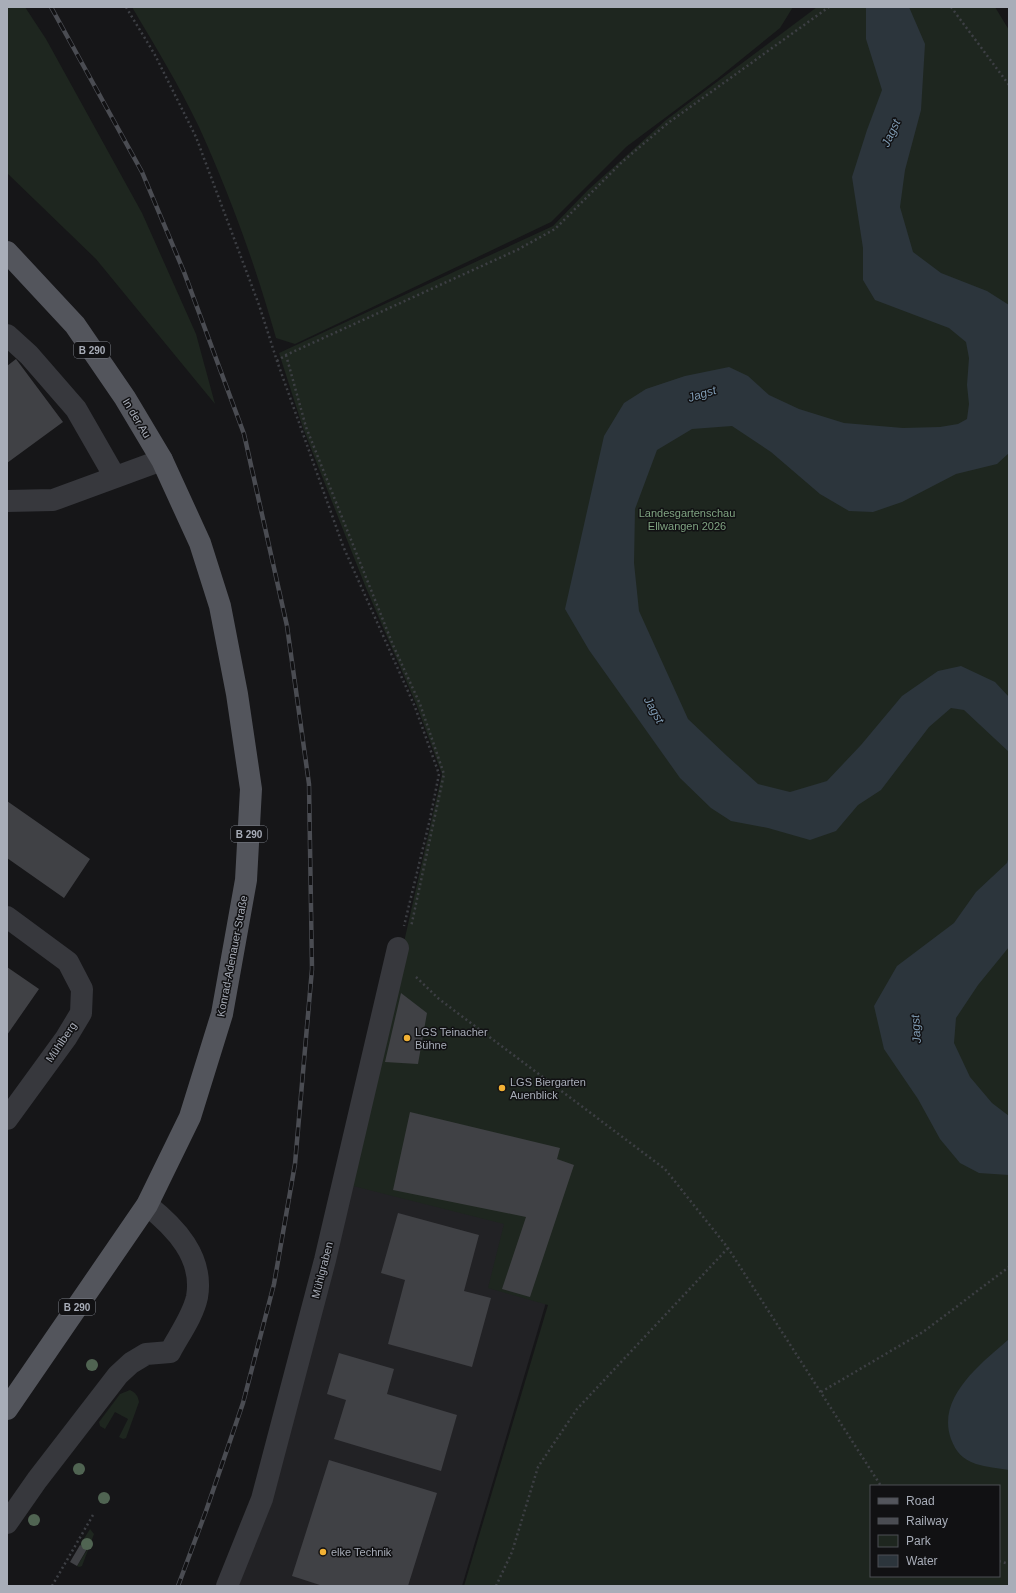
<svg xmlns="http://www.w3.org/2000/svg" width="1016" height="1593" viewBox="0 0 1016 1593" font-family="Helvetica,sans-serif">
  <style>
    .built { fill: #222225 }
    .green { fill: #1e261f; fill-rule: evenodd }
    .water { fill: #2c353c }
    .building { fill: #404145 }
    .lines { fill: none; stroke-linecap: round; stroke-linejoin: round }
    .path { stroke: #3d3f44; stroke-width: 2.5; stroke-dasharray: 2 3; stroke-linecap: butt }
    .minor { stroke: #37383d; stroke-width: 22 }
    .major { stroke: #53555c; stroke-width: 22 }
    .rail-casing { stroke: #4a4c52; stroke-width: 4.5 }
    .rail { stroke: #111113; stroke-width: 3; stroke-dasharray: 9; stroke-linecap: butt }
    .tree { fill: #506452 }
    .poi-dot { fill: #f2b134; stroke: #111113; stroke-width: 1.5 }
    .labels { text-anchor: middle; stroke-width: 3; stroke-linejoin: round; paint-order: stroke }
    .shield { fill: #111113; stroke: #7b7e86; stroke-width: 1 }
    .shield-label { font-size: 10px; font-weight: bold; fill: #a8adb8 }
    .street-label { font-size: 11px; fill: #a8adb8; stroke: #111113 }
    .park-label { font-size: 11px; fill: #7fa381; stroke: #111113 }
    .poi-label { font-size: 11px; fill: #a8adb8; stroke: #111113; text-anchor: start }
    .water-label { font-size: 12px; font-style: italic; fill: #7f9bb3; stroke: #111113 }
  </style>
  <rect width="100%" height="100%" fill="#161618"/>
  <path class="built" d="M377 1087 587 1164 462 1586H237Z"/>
  <path class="green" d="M7 7H25L46 39 142 213 196 334 215 404 96 259 7 173Z
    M132 7H793L780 28 717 79 626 147 551 222 295 344 276 338C256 267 230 195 199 127 179 85 155 46 132 7Z
    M817 7H995L1009 30V1586H464L548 1305 488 1288 504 1224 349 1185 442 774 417 706 366 588 303 428 279 353 553 226 588 190 666 120ZM871 1486H999V1576H871Z
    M130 1390C136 1393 138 1396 139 1402L126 1438 123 1439 119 1437 128 1419 115 1412 105 1429 100 1426 99 1422 120 1394Z
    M90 1529 94 1534 82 1566 79 1567 77 1566 87 1550 80 1545Z"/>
  <path class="water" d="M866 7H909L925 44 921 110 905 170 900 207 913 252 941 273 987 291 1009 305V453L997 464 956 474 902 502 873 512 849 511 820 494 771 452 732 426 692 429 657 450 635 509 634 563 639 611 688 719 727 756 758 784 790 792 827 781 861 745 902 696 938 671 961 666 995 682 1009 697V752L964 710 951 708 929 727 881 790 858 805 836 831 810 840 768 828 731 821 711 808 680 778 589 650 565 609 604 436 624 403 646 389 685 376 729 367 748 376 769 395 799 409 844 423 903 428 940 427 958 424 967 419 969 404 967 385 969 358 966 342 949 328 875 300 863 280V248L852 177 867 130 882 90 866 39Z
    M1009 856V947L978 985 956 1018 954 1043 970 1077 992 1103 1009 1116V1175L979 1173 960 1163 940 1139 918 1099 884 1049 874 1006 897 966 954 923 976 892 1007 863Z
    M1009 1339V1470C998 1468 986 1467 976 1464 962 1459 956 1452 951 1439 936 1397 982 1363 1009 1339Z"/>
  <path class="building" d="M16 359 63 422 7 463V366Z
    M7 801 90 859 64 898 7 858Z
    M7 967 39 989 7 1035Z
    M401 993 427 1013 418 1064 385 1062Z
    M410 1112 560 1148 557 1159 574 1165 530 1297 502 1289 526 1217 393 1190Z
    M398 1213 479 1235 464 1291 491 1298 472 1367 388 1344 405 1280 381 1273Z
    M339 1353 394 1369 387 1394 457 1415 441 1471 334 1439 346 1400 327 1394Z
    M329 1460 437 1493 408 1586H323L292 1576Z
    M80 1545 87 1549 77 1566 70 1562Z"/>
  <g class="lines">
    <path class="path" d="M126 7 155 55 196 137 259 305 277 361 343 546 415 707 439 774 430 819 404 926
      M951 7 1009 85
      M286 355 306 427 393 645 420 704 444 774 411 927
      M277 361 286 355 517 250 555 229 622 162 668 123 829 7
      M416 977 439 999 665 1169 728 1248 881 1486
      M821 1392 923 1332 1009 1267
      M999 1561 1009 1564
      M52 1586 93 1515
      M496 1586 512 1552 538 1467 577 1409 728 1248"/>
    <path class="minor" d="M7 335 29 355 76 409 115 477
      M7 501 53 500 162 460
      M7 917 68 962 82 989 81 1013 66 1038 7 1119
      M7 1523 37 1480 118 1375 131 1363 146 1354 170 1352C179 1335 193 1316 197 1297 204 1257 175 1227 147 1205
      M227 1586 262 1499 325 1260 398 948"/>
    <path class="major" d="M7 252 75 325 125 398 162 460 200 543 220 606 237 694 251 789 246 880 222 1014 190 1117 147 1205 7 1409"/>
    <defs>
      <path id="rail" d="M51 7 142 172 184 272 244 434 287 626 309 784 312 969 295 1164 274 1284 243 1403 206 1511 178 1586"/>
    </defs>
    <use href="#rail" class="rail-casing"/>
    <use href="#rail" class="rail"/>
  </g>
  <g class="tree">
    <circle cx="92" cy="1365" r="6"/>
    <circle cx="79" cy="1469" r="6"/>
    <circle cx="104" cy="1498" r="6"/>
    <circle cx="34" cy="1520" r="6"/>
    <circle cx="87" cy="1544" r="6"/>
  </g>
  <g class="poi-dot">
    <circle cx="407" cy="1038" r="4"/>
    <circle cx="502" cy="1088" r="4"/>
    <circle cx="323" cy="1552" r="4"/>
  </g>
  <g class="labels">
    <g class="shield">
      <rect x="74" y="342" width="36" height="16" rx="3"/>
      <rect x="231" y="826" width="36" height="16" rx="3"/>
      <rect x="59" y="1299" width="36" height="16" rx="3"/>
    </g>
    <g class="shield-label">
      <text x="92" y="354">B 290</text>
      <text x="249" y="838">B 290</text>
      <text x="77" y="1311">B 290</text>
    </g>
    <g class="street-label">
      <text transform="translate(137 418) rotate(59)" y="4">In der Au</text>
      <text transform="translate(232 956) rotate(-79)" y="4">Konrad-Adenauer-Straße</text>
      <text transform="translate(61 1042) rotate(-56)" y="4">Mühlberg</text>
      <text transform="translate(322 1270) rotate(-76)" y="4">Mühlgraben</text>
    </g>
    <g class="park-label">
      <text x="687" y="517">Landesgartenschau<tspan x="687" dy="13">Ellwangen 2026</tspan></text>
    </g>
    <g class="poi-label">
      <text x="415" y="1036">LGS Teinacher<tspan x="415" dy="13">Bühne</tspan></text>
      <text x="510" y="1086">LGS Biergarten<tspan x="510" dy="13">Auenblick</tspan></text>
      <text x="331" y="1556">elke Technik</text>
    </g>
    <g class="water-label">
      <text transform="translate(891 133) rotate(-65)" y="4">Jagst</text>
      <text transform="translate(702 394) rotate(-17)" y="4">Jagst</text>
      <text transform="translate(654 710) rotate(61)" y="4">Jagst</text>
      <text transform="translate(916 1029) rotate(-94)" y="4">Jagst</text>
    </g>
  </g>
  <rect width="1016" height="1593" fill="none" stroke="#a8adb8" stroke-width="16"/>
  <rect x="870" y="1485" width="130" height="92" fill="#111113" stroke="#4d4f55"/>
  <rect x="878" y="1498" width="20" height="6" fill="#53555c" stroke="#4d4f55"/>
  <text x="906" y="1505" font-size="12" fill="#a8adb8">Road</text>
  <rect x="878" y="1518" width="20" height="6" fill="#4a4c52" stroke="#4d4f55"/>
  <text x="906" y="1525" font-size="12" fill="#a8adb8">Railway</text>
  <rect x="878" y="1535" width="20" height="12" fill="#1e261f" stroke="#4d4f55"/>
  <text x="906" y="1545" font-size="12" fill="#a8adb8">Park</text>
  <rect x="878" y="1555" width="20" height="12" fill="#2c353c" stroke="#4d4f55"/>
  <text x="906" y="1565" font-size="12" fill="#a8adb8">Water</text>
</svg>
